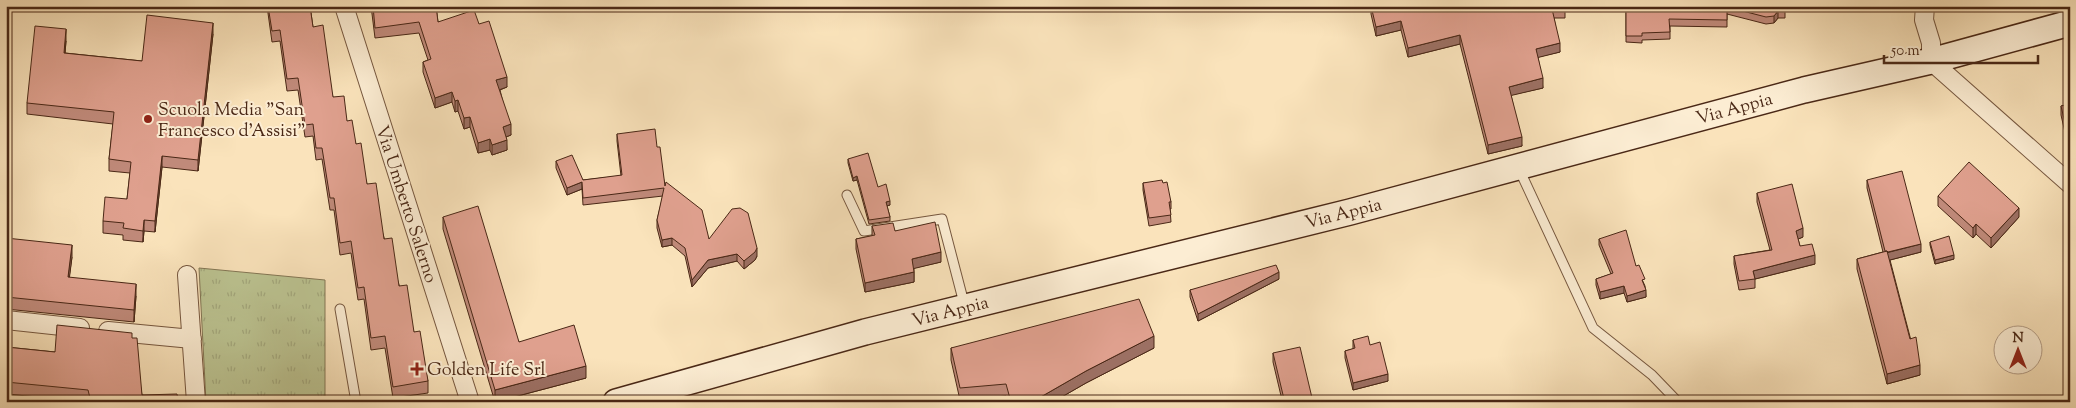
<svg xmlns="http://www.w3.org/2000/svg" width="2076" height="408" viewBox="0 0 2076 408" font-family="'Sorts Mill Goudy',serif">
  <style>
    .grass { fill: url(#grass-tufts); stroke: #837654 }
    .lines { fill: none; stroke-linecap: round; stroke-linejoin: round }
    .lane-casing { stroke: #76573f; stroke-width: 11 }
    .street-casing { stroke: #76573f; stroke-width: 20 }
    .secondary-casing { stroke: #4a2816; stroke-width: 28 }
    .lane { stroke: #fcedd3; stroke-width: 9 }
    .street { stroke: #fcedd3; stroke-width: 18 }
    .secondary { stroke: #fcedd3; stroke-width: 25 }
    .wall { fill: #c08a7a; stroke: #4a2816 }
    .shaded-wall { fill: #9c7063; stroke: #4a2816 }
    .building { fill: #dfa08e; stroke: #4a2816 }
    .poi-dot { fill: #8f2418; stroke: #fcedd3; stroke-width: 2 }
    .labels { text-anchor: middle; stroke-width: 4; stroke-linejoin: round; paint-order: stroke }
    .street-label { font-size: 18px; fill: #4a2816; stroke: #fcedd3 }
    .poi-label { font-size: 18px; fill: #4a2816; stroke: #fcedd3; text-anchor: start }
  </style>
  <defs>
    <pattern id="grass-tufts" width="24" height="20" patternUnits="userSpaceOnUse" patternTransform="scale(1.25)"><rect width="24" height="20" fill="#bcc492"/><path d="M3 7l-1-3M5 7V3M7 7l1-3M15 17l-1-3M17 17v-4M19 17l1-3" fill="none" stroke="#a3a87d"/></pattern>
  </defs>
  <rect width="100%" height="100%" fill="#fae3bb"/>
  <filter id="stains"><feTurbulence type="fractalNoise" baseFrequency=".004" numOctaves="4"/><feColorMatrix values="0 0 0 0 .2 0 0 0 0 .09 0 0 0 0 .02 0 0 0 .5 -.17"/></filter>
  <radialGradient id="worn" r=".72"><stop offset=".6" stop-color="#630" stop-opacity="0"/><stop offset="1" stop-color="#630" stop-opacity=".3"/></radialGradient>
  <path class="grass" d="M199 268 325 280V402H206Z"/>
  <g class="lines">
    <defs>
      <path id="lane" d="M1519 169 1593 328 1652 375 1678 402
        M847 195 864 231 942 219 965 307
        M340 309 356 402"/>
      <path id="street" d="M344 6 470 402
        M1925 6 1924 20 1931 43V61L2070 184
        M187 275 196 402
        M6 320 80 328
        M108 331 192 339"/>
      <path id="secondary" d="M616 402 865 332 1350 212 1804 90 1931 61 2070 23"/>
    </defs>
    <use href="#lane" class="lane-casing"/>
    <use href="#street" class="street-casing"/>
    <use href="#secondary" class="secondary-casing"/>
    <use href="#lane" class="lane"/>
    <use href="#street" class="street"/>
    <use href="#secondary" class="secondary"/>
  </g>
  <path class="wall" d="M267 6H310L313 27 333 97 347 121 356 144 367 184 414 332 428 381V393L393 398 385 348 371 350 364 299 358 300 351 253 340 255 334 210H330L322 159 316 160 313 136 305 137 298 90 287 91 280 41 272 42Z
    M371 6H436L438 22 479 24 507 87 500 90 511 135 506 137 507 150 492 155 490 150 478 153 470 127 464 129 458 111 455 112 452 102 435 108 423 72V62L428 60 419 33 375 38Z
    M1371 6H1463L1565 9V18H1554L1560 52 1538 57 1543 88 1511 95 1522 146 1488 154 1460 44 1408 57 1401 30 1376 36 1371 14Z
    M1626 6H1785V18H1778L1774 23 1766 24 1727 14V27L1670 26V39L1642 40V43L1626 42Z
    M213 34 198 171 162 167 155 232 144 231 143 242 123 240V235L103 233V221L127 199 130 173 109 171V159L113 124 27 114V103L66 41 65 53 142 61Z
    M2070 104V157L2065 148V138L2066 137 2061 115V106Z
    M617 134 657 147 665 186 709 239 757 256 755 260 744 269 737 261 708 268 692 287 685 256 672 245 662 247 657 228V220L663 196 583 205 582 189 567 195 556 168V161L583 180 621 176 617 141Z
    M848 159 878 187 890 205 887 206 890 217V221L869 224 857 180 853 181 848 163Z
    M1867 180 1921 252 1890 260 1920 375 1887 384 1857 269V259L1883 252 1867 188Z
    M1143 183H1163L1171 202V209H1170L1171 222 1149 226 1143 190Z
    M1757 193 1803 237 1798 239 1800 246 1815 264 1755 279V288L1739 290 1734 264V256L1770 250 1757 202Z
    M1938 196 2019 217 1991 248 1976 234 1973 238 1938 206Z
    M443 217 519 342 586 378 495 402 443 229Z
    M872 226 895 231 941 262 914 268V282L865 292 856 249V239L872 236Z
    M6 238 72 257 69 278 136 296 134 322 6 309Z
    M1599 239 1636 266 1645 286 1646 297 1627 302 1624 293 1600 299 1596 285V279L1611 274 1599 245Z
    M1930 242 1954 259 1935 264 1930 245Z
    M1279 279 1198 321 1190 297V290Z
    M132 338 142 395 178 402H88L7 394 6 402V347L55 352Z
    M1353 340 1370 345 1388 381 1353 390 1345 358V351L1353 349Z
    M951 348H1154L1086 383 1053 402H1007L1006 396 960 400 951 360Z
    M1273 353 1313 402 1282 400 1273 362Z"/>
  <path class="shaded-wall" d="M1778 11V18L1774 23V16Z
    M1401 21V30L1376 36V27Z
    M213 23V34L198 171V160Z
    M66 29V41L64 65V53Z
    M1460 35V44L1408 57V48Z
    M1560 43V52L1536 58V49Z
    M507 77V87L496 91V80Z
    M1543 78V88L1509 96V87Z
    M452 92V102L435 108V98Z
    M458 100V111L455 112V101Z
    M470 117V127L464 129V118Z
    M511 124V135L503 138V127Z
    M1522 137V146L1488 154V145Z
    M490 139V150L478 153V143Z
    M507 140V150L492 155V145Z
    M162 156V167L155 232V221Z
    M857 176V180L853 181V178Z
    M582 182V189L567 195V188Z
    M890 201V205L886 206V202Z
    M2019 208V217L1991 248V238Z
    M144 220V231L143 242V231Z
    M1976 224V234L1973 238V228Z
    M1803 228V237L1796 240V231Z
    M672 238V245L662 247V240Z
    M1921 244V252L1886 261V253Z
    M72 245V257L68 289V277Z
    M757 248V256L755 260 744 269V261Z
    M941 252V262L912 269V259Z
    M737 254V261L708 268 692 287V280L708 260Z
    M1815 255V264L1755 279 1753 271Z
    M1954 255V259L1935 264V260Z
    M914 272V282L865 292V283Z
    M1279 272V279L1198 321V314Z
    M136 284V296L134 322V310Z
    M1624 286V293L1600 299V292Z
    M1646 290V297L1627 302V296Z
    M1154 336V348L1086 383 1053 402H1032L1086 371Z
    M1920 365V375L1887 384V374Z
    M586 366V378L495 402V390Z
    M1388 374V381L1353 390V383Z"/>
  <path class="building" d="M268 6H310L313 27 323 25 333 97 344 96 347 121 352 120 356 144 361 143 367 184 376 183 384 239 392 238 399 286 407 285 414 332 420 331 428 381 393 387 385 336 371 338 364 287 358 288 351 241 340 243 334 198H330L322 148H316L313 124 305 125 298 78 287 79 280 30 272 31Z
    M373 6H436L438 22 474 10 479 24 489 21 507 77 496 80 511 124 503 127 507 140 492 145 490 139 478 143 470 117 464 118 458 100 455 101 452 92 435 98 423 62 431 59 419 22 375 28Z
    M1371 6H1463L1525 7V6H1564L1565 9H1552L1560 43 1536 49 1543 78 1509 87 1522 137 1488 145 1460 35 1408 48 1401 21 1376 27Z
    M1626 6H1785V11H1778L1774 16 1766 17 1727 7V20L1669 19 1670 32 1642 33V36H1626Z
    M147 15 213 23 198 160 162 156 155 221 144 220 143 231 123 228 124 223 103 221 105 197 127 199 131 162 109 159 114 112 27 103 35 26 66 29 64 53 142 61Z
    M2070 104V147L2065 138 2068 136 2061 106Z
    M655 129 657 147H660L665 186 666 182 702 210 709 239 732 209 740 208 748 213 757 248 755 252 744 261 737 254 708 260 692 280 685 248 672 238 662 240 657 220 664 188 583 198 582 182 567 188 556 161 572 155 583 180 622 175 617 134Z
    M868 153 878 187 886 184 890 201 886 202 890 217 869 220 857 176 853 178 848 159Z
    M1969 162 2019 208 1991 238 1976 224 1973 228 1938 196Z
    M1902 171 1921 244 1888 252 1887 251H1885L1867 180Z
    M1162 180 1163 183 1167 182 1171 202H1169L1171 215 1149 218 1143 183Z
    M1792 184 1803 228 1796 231 1800 246 1812 244 1815 255 1753 271 1755 279 1739 281 1734 256 1772 250 1757 193Z
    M478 206 519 342 574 325 586 366 495 390 443 217Z
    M935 222 941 252 912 259 914 272 865 283 856 239 875 235 872 226 893 223 895 231Z
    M1626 230 1636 266 1639 265 1645 279 1642 280 1646 290 1627 296 1624 286 1600 292 1596 279 1613 273 1599 239Z
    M1949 236 1954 255 1935 260 1930 242Z
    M6 238 72 245 68 277 136 284 134 310 6 297Z
    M1887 251 1910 339 1916 337 1920 365 1887 374 1857 259Z
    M1276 265 1279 272 1198 314 1190 290Z
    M1139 299 1154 336 1086 371 1032 402H1011L1006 384 960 388 951 348Z
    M57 325 132 333V338H137L142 395 177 394 178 402H91L88 390 6 382V347L55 352Z
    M1368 336 1370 345 1380 342 1388 374 1353 383 1345 351 1355 348 1353 340Z
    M1300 347 1313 402H1275L1284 399 1273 353Z
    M6 391H7L9 402H6Z
    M2028 399V402H2005Z"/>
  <g class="poi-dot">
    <circle cx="148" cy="119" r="5"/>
    <path d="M414.5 361.5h5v5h5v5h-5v5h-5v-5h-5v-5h5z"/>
  </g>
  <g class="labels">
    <g class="street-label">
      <text transform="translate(1734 108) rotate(-15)" y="6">Via Appia</text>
      <text transform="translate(407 204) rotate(72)" y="6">Via Umberto Salerno</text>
      <text transform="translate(1343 213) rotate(-14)" y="6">Via Appia</text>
      <text transform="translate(950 311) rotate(-14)" y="6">Via Appia</text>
    </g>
    <g class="poi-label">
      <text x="158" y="115">Scuola Media "San<tspan x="158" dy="21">Francesco d'Assisi"</tspan></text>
      <text x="427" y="375">Golden Life Srl</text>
    </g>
  </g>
  <rect width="2076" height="408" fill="none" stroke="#fae3bb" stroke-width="25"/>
  <rect x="8" y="8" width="2061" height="393" fill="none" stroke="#4a2816" stroke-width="2.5"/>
  <rect x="12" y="12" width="2051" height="383" fill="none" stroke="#4a2816"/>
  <g transform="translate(2018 350)"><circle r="24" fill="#fcedd3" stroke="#b59e87"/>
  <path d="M0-4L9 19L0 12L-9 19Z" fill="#8f2418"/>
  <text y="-8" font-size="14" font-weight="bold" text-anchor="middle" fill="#4a2816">N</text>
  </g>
  <path d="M1884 55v8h154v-8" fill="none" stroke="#4a2816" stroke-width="2.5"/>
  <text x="1891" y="55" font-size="15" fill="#4a2816" stroke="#fcedd3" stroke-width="4" paint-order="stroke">50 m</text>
  <rect width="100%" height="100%" filter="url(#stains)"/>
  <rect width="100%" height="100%" fill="url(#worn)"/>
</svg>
